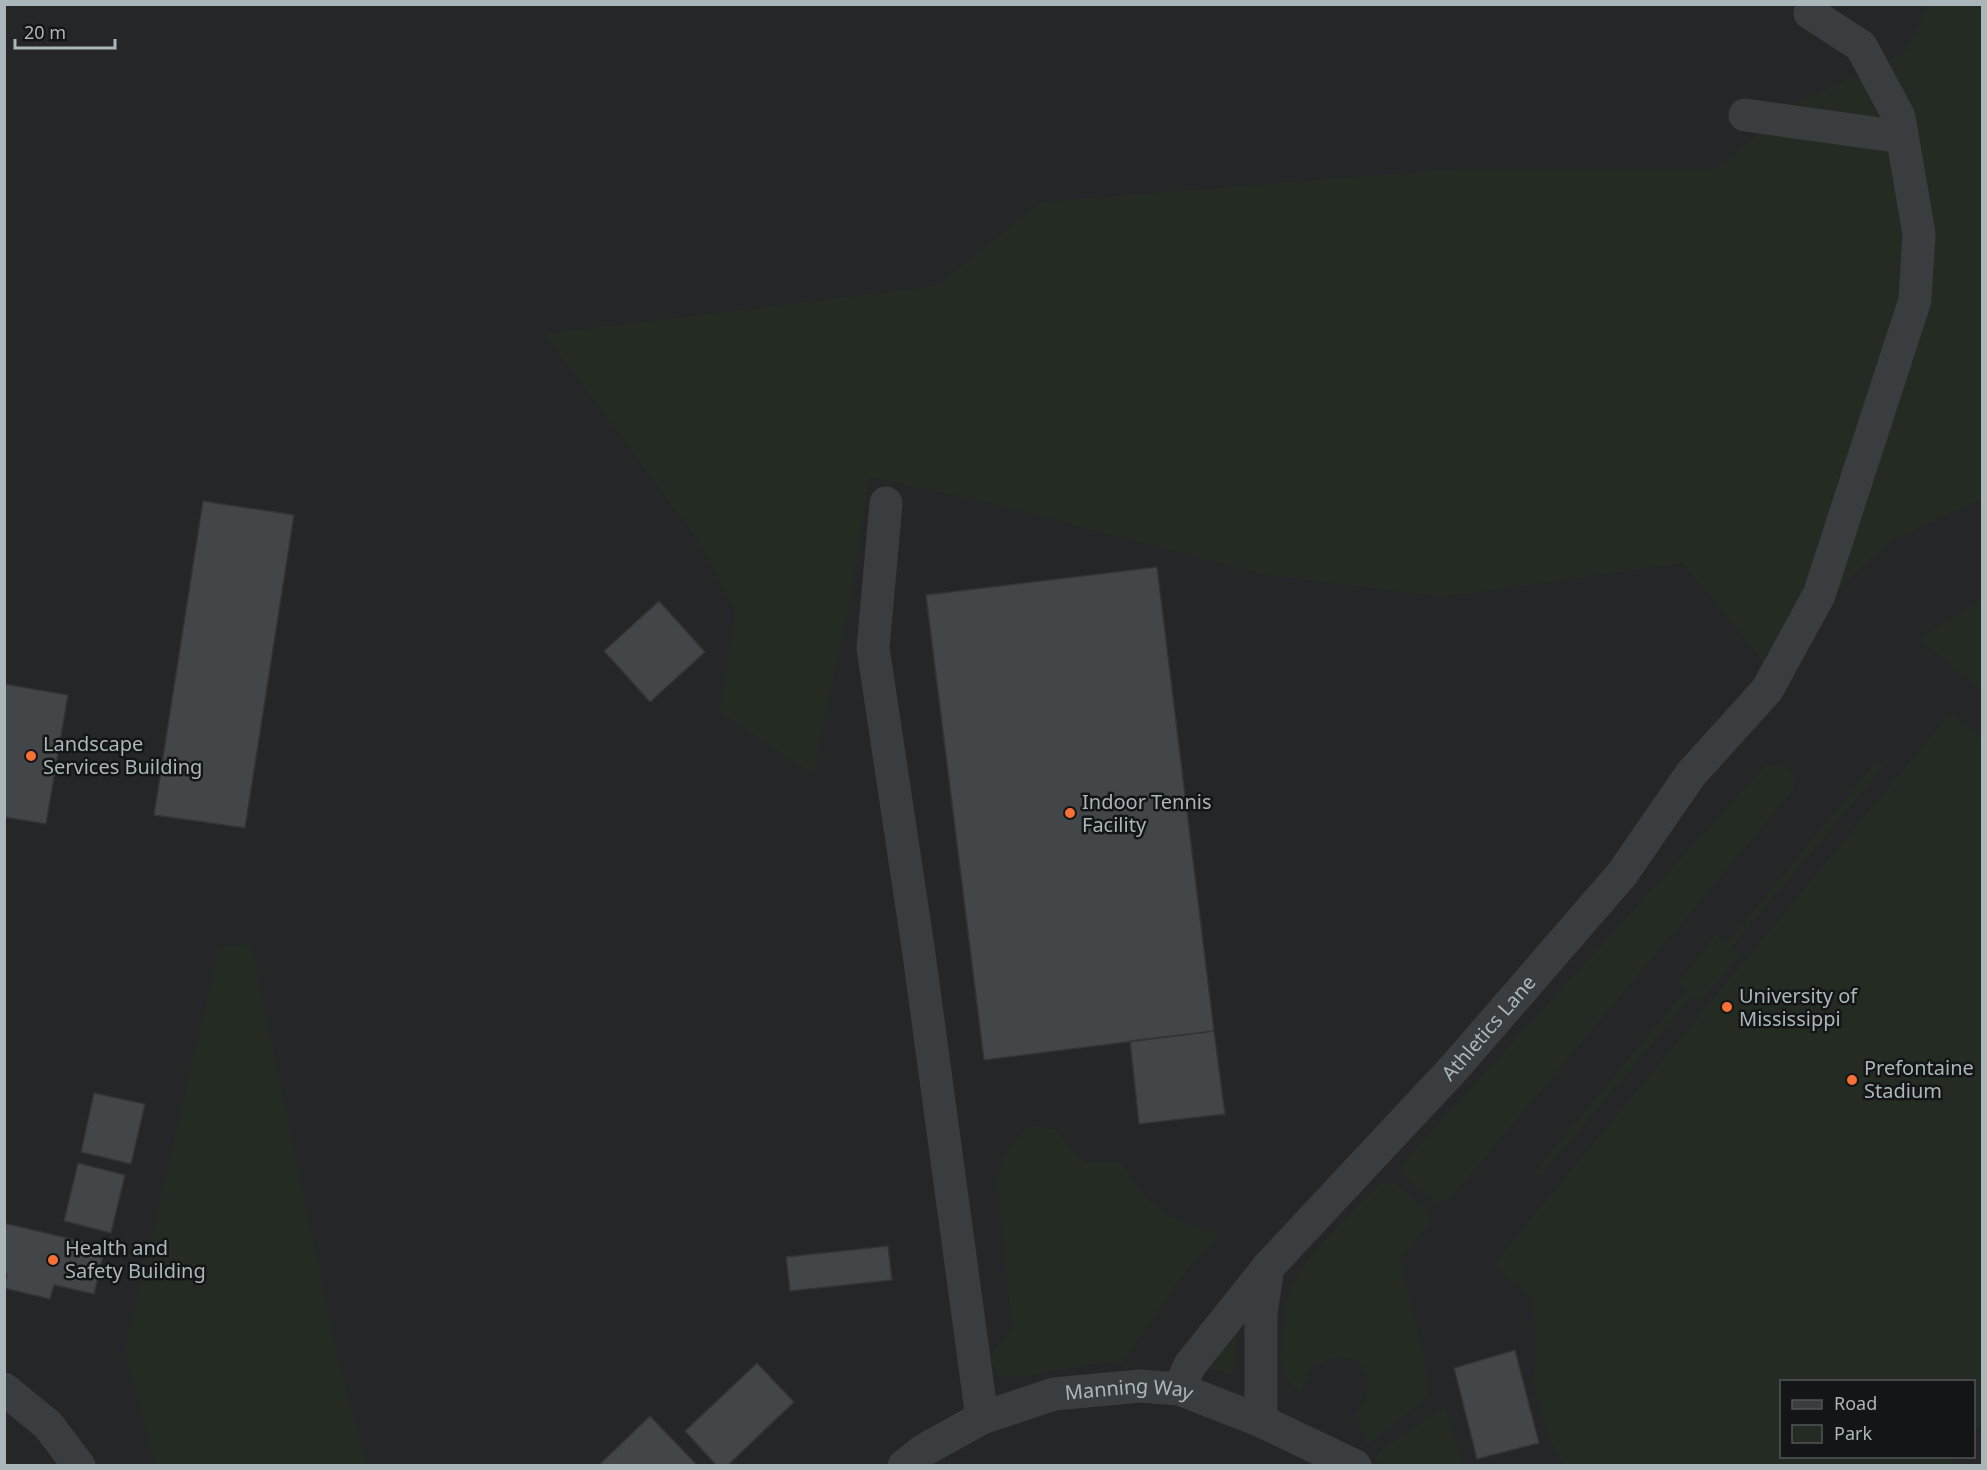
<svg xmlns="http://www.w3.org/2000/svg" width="1987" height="1470" viewBox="0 0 1987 1470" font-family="'Noto Sans',sans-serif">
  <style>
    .built { fill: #252628; fill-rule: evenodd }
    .green { fill: #242b23 }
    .building { fill: #434648; stroke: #333437; stroke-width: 1.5 }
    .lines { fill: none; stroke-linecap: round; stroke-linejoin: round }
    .minor { stroke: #3a3d40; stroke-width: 33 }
    .poi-dot { fill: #f67136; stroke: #141516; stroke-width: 2 }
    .labels { text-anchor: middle; stroke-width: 5; stroke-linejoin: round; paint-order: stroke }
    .poi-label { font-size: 20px; fill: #abb6bb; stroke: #141516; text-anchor: start }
    .street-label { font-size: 20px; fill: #abb6bb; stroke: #141516 }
  </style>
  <rect width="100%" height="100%" fill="#191a1b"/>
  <path class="built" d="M5 5H1982V1465L5 1466ZM1782 1382H1974V1456H1782Z"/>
  <path class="green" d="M1929 5H1982V499L1888 542 1764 662 1683 563 1442 597 1262 574 982 501 869 477 850 602 813 774 720 711 735 613 700 543 545 334 937 286 1042 202 1457 169H1716L1796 103 1904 54Z
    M1982 598V691L1920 639Z
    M1950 713 1982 739V1424L1974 1434V1382H1782V1456L1955 1457 1947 1466 1564 1465 1550 1440 1533 1383 1537 1343 1531 1297 1493 1265Z
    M1878 760 1884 766 1732 947 1741 955 1700 1002 1692 996 1540 1177 1535 1171 1686 990 1678 983 1716 934 1727 943Z
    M1780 764 1794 775V789L1449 1200 1436 1202 1404 1176 1402 1164 1766 765Z
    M251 944 337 1354 367 1465H155L125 1350 219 947Z
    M1036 1126 1055 1130 1085 1163H1123C1140 1196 1156 1211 1190 1225 1198 1229 1208 1229 1217 1233L1216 1240 1186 1270 1123 1363 1090 1364 1016 1378 1000 1375 992 1362 991 1354 1012 1329 997 1182 1003 1159 1024 1128Z
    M1380 1184H1395L1427 1209 1431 1223 1400 1258 1425 1360 1429 1396 1367 1445 1356 1413C1371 1394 1372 1381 1359 1361L1342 1356 1313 1366 1301 1393C1280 1375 1280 1368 1282 1341 1283 1322 1285 1299 1294 1282 1311 1250 1354 1211 1380 1184Z
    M1239 1322 1233 1375 1199 1366Z
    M1446 1407 1463 1465H1385L1375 1458 1382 1449Z"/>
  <path class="building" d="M203 501 294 515 245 828 154 815Z
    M1157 567 1214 1031 984 1060 926 595Z
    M659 601 705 652 650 702 604 651Z
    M4 684 68 695 46 824 4 817Z
    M1214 1031 1225 1114 1139 1124 1130 1041Z
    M94 1093 145 1104 131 1164 81 1152Z
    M78 1163 125 1175 111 1233 64 1221Z
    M4 1223 105 1247 94 1294 54 1285 50 1299 4 1288 7 1274 4 1273Z
    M888 1246 892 1280 790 1291 786 1257Z
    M1515 1350 1539 1443 1477 1459 1454 1368Z
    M757 1363 794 1402 727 1466H717L685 1431Z
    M650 1416 698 1466H598Z"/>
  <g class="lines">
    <g class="minor">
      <path d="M1745 115 1902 137"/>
      <path d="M886 503 873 648 918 947 982 1418"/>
      <path d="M4 1389 48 1425 79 1466"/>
      <path id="s1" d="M1179 1389 1190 1365 1269 1266 1455 1067 1622 874 1691 774 1767 690 1819 595 1915 300 1919 234 1899 117 1861 46 1810 13"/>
      <path d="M1261 1421V1313L1268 1267"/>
      <path id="s2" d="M904 1466 924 1450 982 1418 1054 1394 1140 1386 1179 1389 1261 1421 1355 1466"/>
    </g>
  </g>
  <g class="poi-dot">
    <circle cx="31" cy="756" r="6"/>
    <circle cx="1070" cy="813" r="6"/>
    <circle cx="1727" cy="1007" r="6"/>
    <circle cx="1852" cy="1080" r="6"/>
    <circle cx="53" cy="1260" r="6"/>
  </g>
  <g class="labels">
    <g class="poi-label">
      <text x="43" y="751">Landscape<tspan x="43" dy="23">Services Building</tspan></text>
      <text x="1082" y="809">Indoor Tennis<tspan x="1082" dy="23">Facility</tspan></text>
      <text x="1739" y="1003">University of<tspan x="1739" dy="23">Mississippi</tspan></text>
      <text x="1864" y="1075">Prefontaine<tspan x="1864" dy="23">Stadium</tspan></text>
      <text x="65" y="1255">Health and<tspan x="65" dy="23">Safety Building</tspan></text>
    </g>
    <g class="street-label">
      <text dy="7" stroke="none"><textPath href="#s1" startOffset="477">Athletics Lane</textPath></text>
      <text dy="7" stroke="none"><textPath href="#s2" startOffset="243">Manning Way</textPath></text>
    </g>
  </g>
  <rect width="1987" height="1470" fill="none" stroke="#abb6bb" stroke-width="12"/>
  <rect x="1780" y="1380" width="195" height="78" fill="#141516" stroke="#505558" stroke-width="1.5"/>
  <rect x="1792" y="1400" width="30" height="9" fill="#3a3d40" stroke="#505558" stroke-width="1.5"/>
  <text x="1834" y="1410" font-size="18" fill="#abb6bb">Road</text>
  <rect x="1792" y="1425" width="30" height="18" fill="#242b23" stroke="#505558" stroke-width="1.5"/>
  <text x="1834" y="1440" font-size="18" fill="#abb6bb">Park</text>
  <path d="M15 39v9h100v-9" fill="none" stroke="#abb6bb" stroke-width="3"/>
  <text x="24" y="39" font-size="18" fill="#abb6bb" stroke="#141516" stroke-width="4.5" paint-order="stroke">20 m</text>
</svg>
